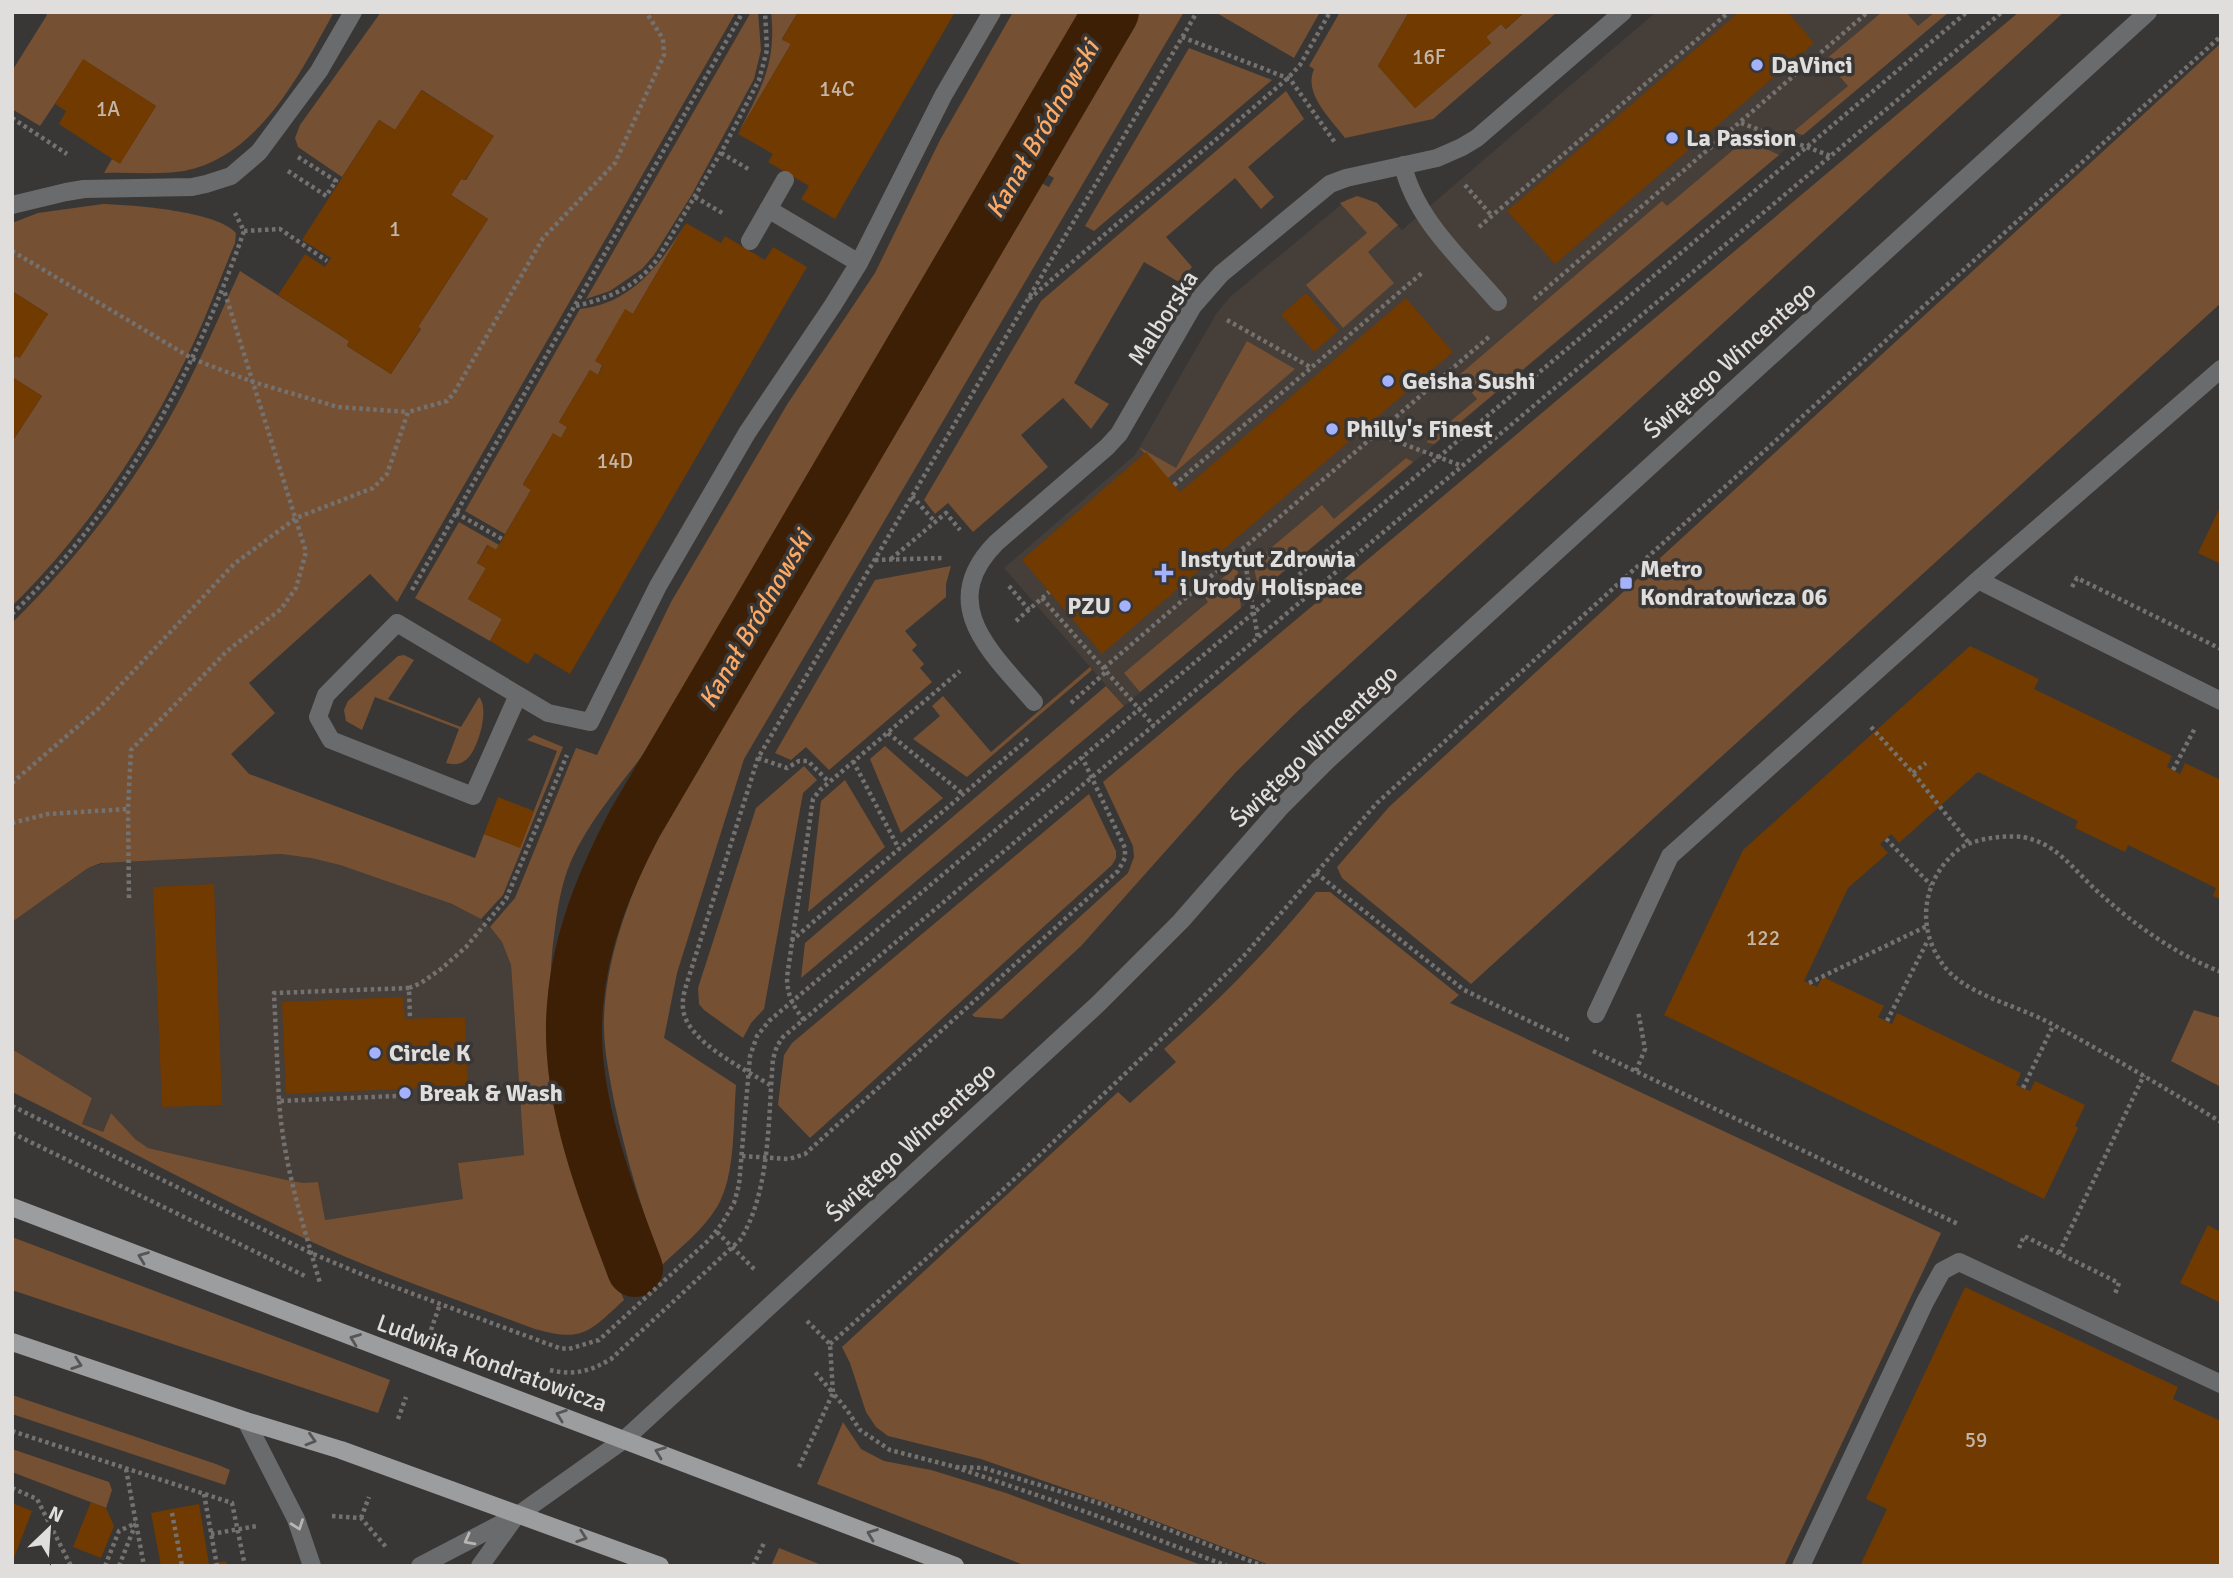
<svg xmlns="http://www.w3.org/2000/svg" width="2233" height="1578" viewBox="0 0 2233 1578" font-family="Signika,sans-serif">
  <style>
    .built { fill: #463e39 }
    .green { fill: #765032 }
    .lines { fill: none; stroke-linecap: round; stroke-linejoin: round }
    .canal { stroke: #3c1f05; stroke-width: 56 }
    .building { fill: #703a00 }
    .path { stroke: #747270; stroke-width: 4.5; stroke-dasharray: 3.5 3.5; stroke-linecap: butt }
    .minor { stroke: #6a6b6c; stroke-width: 18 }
    .major { stroke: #9c9d9f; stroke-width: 18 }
    .oneway { stroke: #575655 }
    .oneway2 { stroke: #b7b6b5 }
    .poi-dot { fill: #a4b2fc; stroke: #393735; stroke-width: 2.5 }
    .labels { text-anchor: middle; stroke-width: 7; stroke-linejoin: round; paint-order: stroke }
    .number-label { font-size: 21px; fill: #c4b5a6 }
    .poi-label { font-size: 24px; font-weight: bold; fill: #e0dedd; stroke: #393735; text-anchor: start }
    .street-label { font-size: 24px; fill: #e0dedd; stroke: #393735 }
    .water-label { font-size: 26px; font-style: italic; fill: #fca966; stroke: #393735 }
  </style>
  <rect width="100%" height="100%" fill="#393735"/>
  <path class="built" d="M1656 12H1949L1124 706 1004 568 1135 455 1216 314 1230 297 1348 199 1362 197 1377 203 1402 230Z
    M281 854 311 858 340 865 465 909 485 922 502 942 511 965 524 1155 458 1163 463 1199 324 1220 318 1182 304 1184 148 1148 134 1139 111 1113 103 1132 82 1124 92 1098 12 1049V922L88 868 111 861Z"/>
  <path class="green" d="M43 12H334C301 72 259 157 184 171 158 175 130 172 104 173L112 159 120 163 156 106 84 60 40 126 12 109V71L47 15Z
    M381 12H736L397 602 370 574 249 683 275 713 231 754 249 774 475 858 484 834 520 847 557 751 527 740 534 735 563 747 503 895 481 919 452 904 340 865 311 858 281 854 101 863 88 868 12 922V623C86 550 148 466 193 373 210 339 224 305 240 271L349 341 347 346 391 374 421 329 418 327 488 219 451 195 461 179 466 180 493 136 422 90 395 130 379 120 342 177 298 147 295 138 300 125Z
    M751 12H758L761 50 754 79 691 196 654 255 642 269 610 291 586 299Z
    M771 12H798L782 39 791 44 738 134C760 90 777 64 771 12Z
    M1013 12H1082L658 734C629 776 592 814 571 861 562 882 558 905 555 928 536 1056 577 1182 624 1300 590 1331 583 1343 535 1329 461 1301 384 1275 312 1242 211 1195 112 1141 12 1092V1049L92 1098 82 1124 103 1132 111 1113 135 1139 148 1148 291 1181 304 1183 318 1182 325 1220 463 1199 458 1163 524 1155 511 965 502 942 490 927 515 898 576 748 597 755 671 602 788 403 875 273 940 140Z
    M1138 12H1184L744 759 677 973 664 1038 736 1085C733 1121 736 1176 717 1207 703 1230 681 1247 662 1265 642 1212 626 1157 614 1101 609 1073 603 1046 604 1017 607 946 637 877 669 815L1039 182 1049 187 1054 178 1045 173Z
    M1215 12H1320L1294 58Z
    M1340 12H1409L1378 66 1415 108 1491 43 1486 37 1501 24 1506 29 1525 12 1556 13 1433 119 1345 138C1331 119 1303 94 1314 69L1309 66Z
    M1882 12H1906L1918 26 1935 12H1949L1803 135 1793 132 1848 86 1825 60Z
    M2019 12H2064L1297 712 1236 772 1081 946 1002 1019 975 1017 972 1015 1128 873 1134 857 1133 846 1103 782Z
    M2221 43V303L1471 984 1342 878 1337 867 1389 807Z
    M1189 48 1272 80 1094 231 1085 226Z
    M1286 91 1304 119 1248 167 1274 197 1261 209 1235 178 1166 237 1192 267 1179 282 1144 262 1074 383 1109 404 1091 429 1063 398 1021 435 1048 467 973 532 948 503 935 514 924 500 1041 301Z
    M1746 139 1779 155 1434 444 1426 442 1477 399 1458 376 1662 201 1667 206Z
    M1357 196 1377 203 1398 225 1368 252 1394 283 1343 328 1306 285 1367 233 1340 203Z
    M103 204C133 205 217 211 236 233L235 243C221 276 209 310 194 342 150 437 87 533 12 606V442L42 396 12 377V361L48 314 12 291V223L38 213Z
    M686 223 633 314 625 310 598 375 590 370 559 422 567 427 561 438 553 434 523 484 531 490 505 534 465 511 580 309C633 303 660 264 686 223Z
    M1247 341 1295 369 1167 479 1139 447 1176 468Z
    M1406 458 1413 462 1259 592 1253 563 1322 505 1334 519Z
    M459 522 499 545 496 550 487 545 477 563 486 568 468 599 502 619 490 641 415 598Z
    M951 566 946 584V597L905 631 917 645 912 650 924 664 920 668 932 682 829 770 806 747 791 760 775 753 875 580Z
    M1237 566 1241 608 1140 692 1124 673 1208 602 1203 595Z
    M404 655 414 660 388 699 461 727 479 697C490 709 478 749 467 759 460 765 454 765 446 763L459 729 375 697 362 730 346 721 344 710 348 701 398 656Z
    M1090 667 1092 670 967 777 913 739 940 716 932 706 943 696 991 752Z
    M1106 686 1124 706 801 978 805 943Z
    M885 746 943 798 901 833 870 759Z
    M804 766 817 780 803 793 764 1009 751 1023 743 1038 704 1010 699 1004 698 988 756 808Z
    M845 780 885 847 808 912 821 801Z
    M1089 794 1116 851V858L1112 865 810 1138 778 1105 784 1055 792 1043Z
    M1316 892H1330L1459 995 1450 1003 1941 1233 1784 1566H1272L1127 1510 981 1459 888 1436 876 1427 866 1412 850 1363 842 1347 1118 1092 1130 1103 1176 1062 1164 1049C1219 1000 1269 950 1316 892Z
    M2194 1010 2221 1018V1087L2171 1061Z
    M12 1237 390 1380 378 1413 12 1290Z
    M12 1395 216 1464 230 1470 225 1485 12 1414Z
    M843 1422 861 1449 884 1461 931 1470 1006 1493 1204 1566H1026L817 1484Z
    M12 1449 109 1482 112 1490 106 1508 12 1472Z
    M779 1548 824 1566H771Z"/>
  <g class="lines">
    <path class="canal" d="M635 1269C604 1186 567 1096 575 1005 580 940 605 880 635 823L1111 12"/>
  </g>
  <path class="building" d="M798 12H955L835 219 801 199 809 186 768 162 773 154 738 134 791 44 782 40Z
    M1409 12H1525L1505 29 1501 24 1486 37 1491 43 1415 108 1378 66Z
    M1739 12H1788L1814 43 1555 264 1507 211Z
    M83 59 156 106 120 164 59 124 66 111 55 104Z
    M421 90 494 136 465 180 461 179 451 195 488 219 418 327 421 328 391 374 347 346 349 341 278 295 305 254 325 267 331 258 302 240 379 120 395 130Z
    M686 223 721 243 725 236 765 260 773 247 807 267 570 674 535 653 528 664 490 641 502 619 468 599 486 568 477 563 488 545 496 550 531 490 523 485 553 433 561 438 567 427 559 422 590 370 598 375 603 366 595 361 625 309 633 314Z
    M12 291 48 314 20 358 15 356 12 361Z
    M1306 293 1339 330 1314 352 1281 315Z
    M1406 298 1453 352 1102 654 1022 560 1146 452 1180 492Z
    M12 377 42 396 12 442Z
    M2221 505V564L2198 553Z
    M1970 646 2039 679 2034 689 2172 756 2167 767 2173 770 2180 774 2185 763 2221 780V899L2213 896 2216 888 2128 845 2125 852 2075 828 2078 821 1978 772 1899 843 1891 834 1880 844 1888 853 1848 888 1804 981 1817 987 1823 977 1884 1006 1878 1017 1892 1024 1897 1013 2021 1073 2016 1085 2030 1091 2035 1081 2085 1105 2075 1126 2078 1128 2044 1199 1664 1015 1743 850Z
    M498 797 534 811 520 848 484 834Z
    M214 884 222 1105 162 1107 153 887Z
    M403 997 405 1019 465 1017 468 1086 286 1094 282 1002Z
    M2208 1225 2218 1231 2221 1226V1303L2180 1283Z
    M1965 1287 2178 1387 2173 1399 2221 1421V1566H1860L1887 1509 1866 1499Z
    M91 1502 106 1508 114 1526 101 1558 73 1547Z
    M12 1503 32 1511 12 1563Z
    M199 1504 209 1564 226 1561 227 1566H161L151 1513Z"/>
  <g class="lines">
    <path class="path" d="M1182 37 1290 79 1336 144
      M12 118 67 154
      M1741 123 1831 156
      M721 153 750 170
      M298 157 336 181 326 196
      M288 171 328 197
      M1465 185 1492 216
      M695 197 724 214
      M1479 227 1729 12
      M244 231 280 229 327 261
      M12 251 193 359 253 382 338 407 408 412
      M1029 299 1288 78 1300 65 1330 12
      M1534 299 1868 12
      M576 306C609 298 637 287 658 258L723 149 759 80 767 50 765 12
      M1227 320 1312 368
      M1377 434 1462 466
      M1174 485 1423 272
      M912 496 935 522
      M456 513 502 539
      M1243 550 1258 638
      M891 559 946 513 960 530
      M875 560 943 558
      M1009 586 1029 610
      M2072 587 2077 578 2221 649
      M412 590 743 12
      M1042 598 1154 726
      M12 614C121 510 195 372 244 231L235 213
      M1016 621 1049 592
      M1104 668 1490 336
      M1071 703 1107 671
      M1871 727 1913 773 1969 843
      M888 733 963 794
      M758 758 787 768 799 761H808L829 782
      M853 761 899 849
      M2173 770 2195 728
      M1913 773 1926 763
      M12 783 98 709 234 564 296 518 373 488 387 474 408 412 447 401 454 393 543 238 615 163 664 55 663 39 646 12
      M12 823 48 814 128 809
      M1886 839 1931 885
      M1316 873 1464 990 1569 1040
      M129 898 128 809 131 750 227 651 281 609 296 588 306 552 224 290
      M791 941 1029 738
      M2221 972C2175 954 2133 924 2097 891 2076 872 2059 847 2031 839 2014 833 1973 838 1959 849 1922 879 1915 928 1944 966 1965 994 2015 1005 2046 1021 2106 1053 2163 1087 2221 1122
      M1809 983 1927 926
      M409 988 421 983 441 969 466 947 506 899 567 755
      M804 1020C793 1006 787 995 787 977L813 799 820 790 960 671
      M1887 1021 1928 940
      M1593 1051 1958 1224
      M1636 1071 1645 1049 1638 1011
      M770 1085C745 1069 685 1041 683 1008 682 1001 684 993 686 986L758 758 1197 12
      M2023 1088 2053 1026
      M396 1096 279 1101 274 993 409 988 410 1019
      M279 1101C284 1166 302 1221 320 1283
      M12 1106 311 1253 373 1279 559 1348 569 1349 599 1340 710 1239 723 1222 734 1203 739 1185 750 1056 757 1036 769 1021 1967 12
      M12 1133 307 1277
      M742 1156 789 1159 805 1154 1118 871 1125 858V848L1082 757
      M717 1232 756 1271
      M2019 1248 2024 1236 2119 1283 2115 1294
      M2059 1253 2144 1075
      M807 1321 830 1344 833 1393 847 1410 860 1430 890 1450 952 1466 1092 1514 1227 1566
      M431 1330 440 1304
      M830 1344 989 1203 1149 1051 1242 958 1377 803 2221 36
      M550 1370C574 1376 591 1371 611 1359L740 1240C771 1191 768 1116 773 1059L777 1046 783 1037 2002 12
      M398 1419 406 1397
      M12 1431 232 1503 245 1566
      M799 1467 833 1393 815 1372
      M956 1467 984 1468 1105 1505 1263 1566
      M126 1469 144 1566
      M12 1488 37 1499 71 1566
      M204 1494 217 1566
      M172 1513 182 1566
      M332 1516 361 1518 386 1547
      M361 1518 369 1497
      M211 1534 257 1526
      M105 1566 119 1531 136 1523
      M119 1566 136 1523
      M753 1566 764 1543"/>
    <path class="minor" d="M1403 165C1415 219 1463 261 1498 302
      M12 205 66 192 84 189 192 187 206 184 231 176 259 152 319 71 353 12
      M768 209 859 263
      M750 241 785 180
      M1978 580 2221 701
      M518 695 473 796 331 740 318 717 326 695 397 623 548 713 590 722 658 586 747 433 833 305 859 263 943 96 992 12
      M1034 702C993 654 935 605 996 543L1107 447 1119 434 1193 306 1221 274 1330 184 1346 178 1437 158 1462 147 1477 138 1623 12
      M1596 1014 1670 856 1978 580 2221 369
      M246 1421 296 1519 312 1566
      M420 1566 518 1515 625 1439 1098 1004 1181 921 1279 809 1329 759 2148 12
      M480 1566 513 1520
      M1801 1566 1925 1302 1942 1271 1959 1262 2221 1384"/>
    <path class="major" d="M12 1207 955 1566
      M12 1342 246 1421 341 1450 660 1566"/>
  </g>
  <defs><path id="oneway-chevron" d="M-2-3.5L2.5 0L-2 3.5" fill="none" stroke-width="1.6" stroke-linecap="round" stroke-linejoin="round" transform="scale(1.75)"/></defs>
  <g class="oneway">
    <use href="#oneway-chevron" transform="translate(143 1257) rotate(-159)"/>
    <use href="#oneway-chevron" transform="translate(355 1339) rotate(-159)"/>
    <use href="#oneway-chevron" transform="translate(77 1364) rotate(19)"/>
    <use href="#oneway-chevron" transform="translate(561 1415) rotate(-160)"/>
    <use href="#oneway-chevron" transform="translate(311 1440) rotate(17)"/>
    <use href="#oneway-chevron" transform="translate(660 1452) rotate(-159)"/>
    <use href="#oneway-chevron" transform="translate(872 1534) rotate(-159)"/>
    <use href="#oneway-chevron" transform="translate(582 1537) rotate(19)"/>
  </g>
  <g class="oneway2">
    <use href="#oneway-chevron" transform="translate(298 1525) rotate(70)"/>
    <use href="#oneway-chevron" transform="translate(469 1540) rotate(152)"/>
  </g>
  <g class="poi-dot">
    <circle cx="1757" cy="65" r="7"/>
    <circle cx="1672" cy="138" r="7"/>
    <circle cx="1388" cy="381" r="7"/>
    <circle cx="1332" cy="429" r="7"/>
    <path d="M1160.5 562.5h7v7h7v7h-7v7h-7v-7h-7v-7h7z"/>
    <rect x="1619" y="576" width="14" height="14" rx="3.5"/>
    <circle cx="1125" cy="606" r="7"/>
    <circle cx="375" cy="1053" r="7"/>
    <circle cx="405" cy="1093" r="7"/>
  </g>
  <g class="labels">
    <g class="number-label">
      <text x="1429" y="64">16F</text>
      <text x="837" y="96">14C</text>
      <text x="108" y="116">1A</text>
      <text x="395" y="236">1</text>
      <text x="615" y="468">14D</text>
      <text x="1763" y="945">122</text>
      <text x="1976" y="1447">59</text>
    </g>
    <g class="poi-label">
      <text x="1771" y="73">DaVinci</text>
      <text x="1686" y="146">La Passion</text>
      <text x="1402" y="389">Geisha Sushi</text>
      <text x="1346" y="437">Philly's Finest</text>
      <text x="1180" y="567">Instytut Zdrowia<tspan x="1180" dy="28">i Urody Holispace</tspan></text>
      <text x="1640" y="577">Metro<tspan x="1640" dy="28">Kondratowicza 06</tspan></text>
      <text x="1111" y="614" text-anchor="end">PZU</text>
      <text x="389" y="1061">Circle K</text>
      <text x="419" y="1101">Break &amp; Wash</text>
    </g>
    <g class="street-label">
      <text transform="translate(1163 318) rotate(-57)" y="8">Malborska</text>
      <text transform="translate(1730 360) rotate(-42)" y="8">Świętego Wincentego</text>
      <text transform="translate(1314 746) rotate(-44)" y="8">Świętego Wincentego</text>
      <text transform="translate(911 1142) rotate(-43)" y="8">Świętego Wincentego</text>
      <text transform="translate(492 1363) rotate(20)" y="8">Ludwika Kondratowicza</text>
    </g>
    <g class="water-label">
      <text transform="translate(1042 129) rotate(-60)" y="9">Kanał Bródnowski</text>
      <text transform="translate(755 619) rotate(-60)" y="9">Kanał Bródnowski</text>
    </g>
  </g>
  <rect width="2233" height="1578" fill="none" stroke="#e0dedd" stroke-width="28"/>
  <g transform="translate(49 1529) rotate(25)" stroke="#393735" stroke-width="5" paint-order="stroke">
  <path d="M0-5L12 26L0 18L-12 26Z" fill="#e0dedd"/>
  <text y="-10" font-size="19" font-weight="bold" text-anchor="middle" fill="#e0dedd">N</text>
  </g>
</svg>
